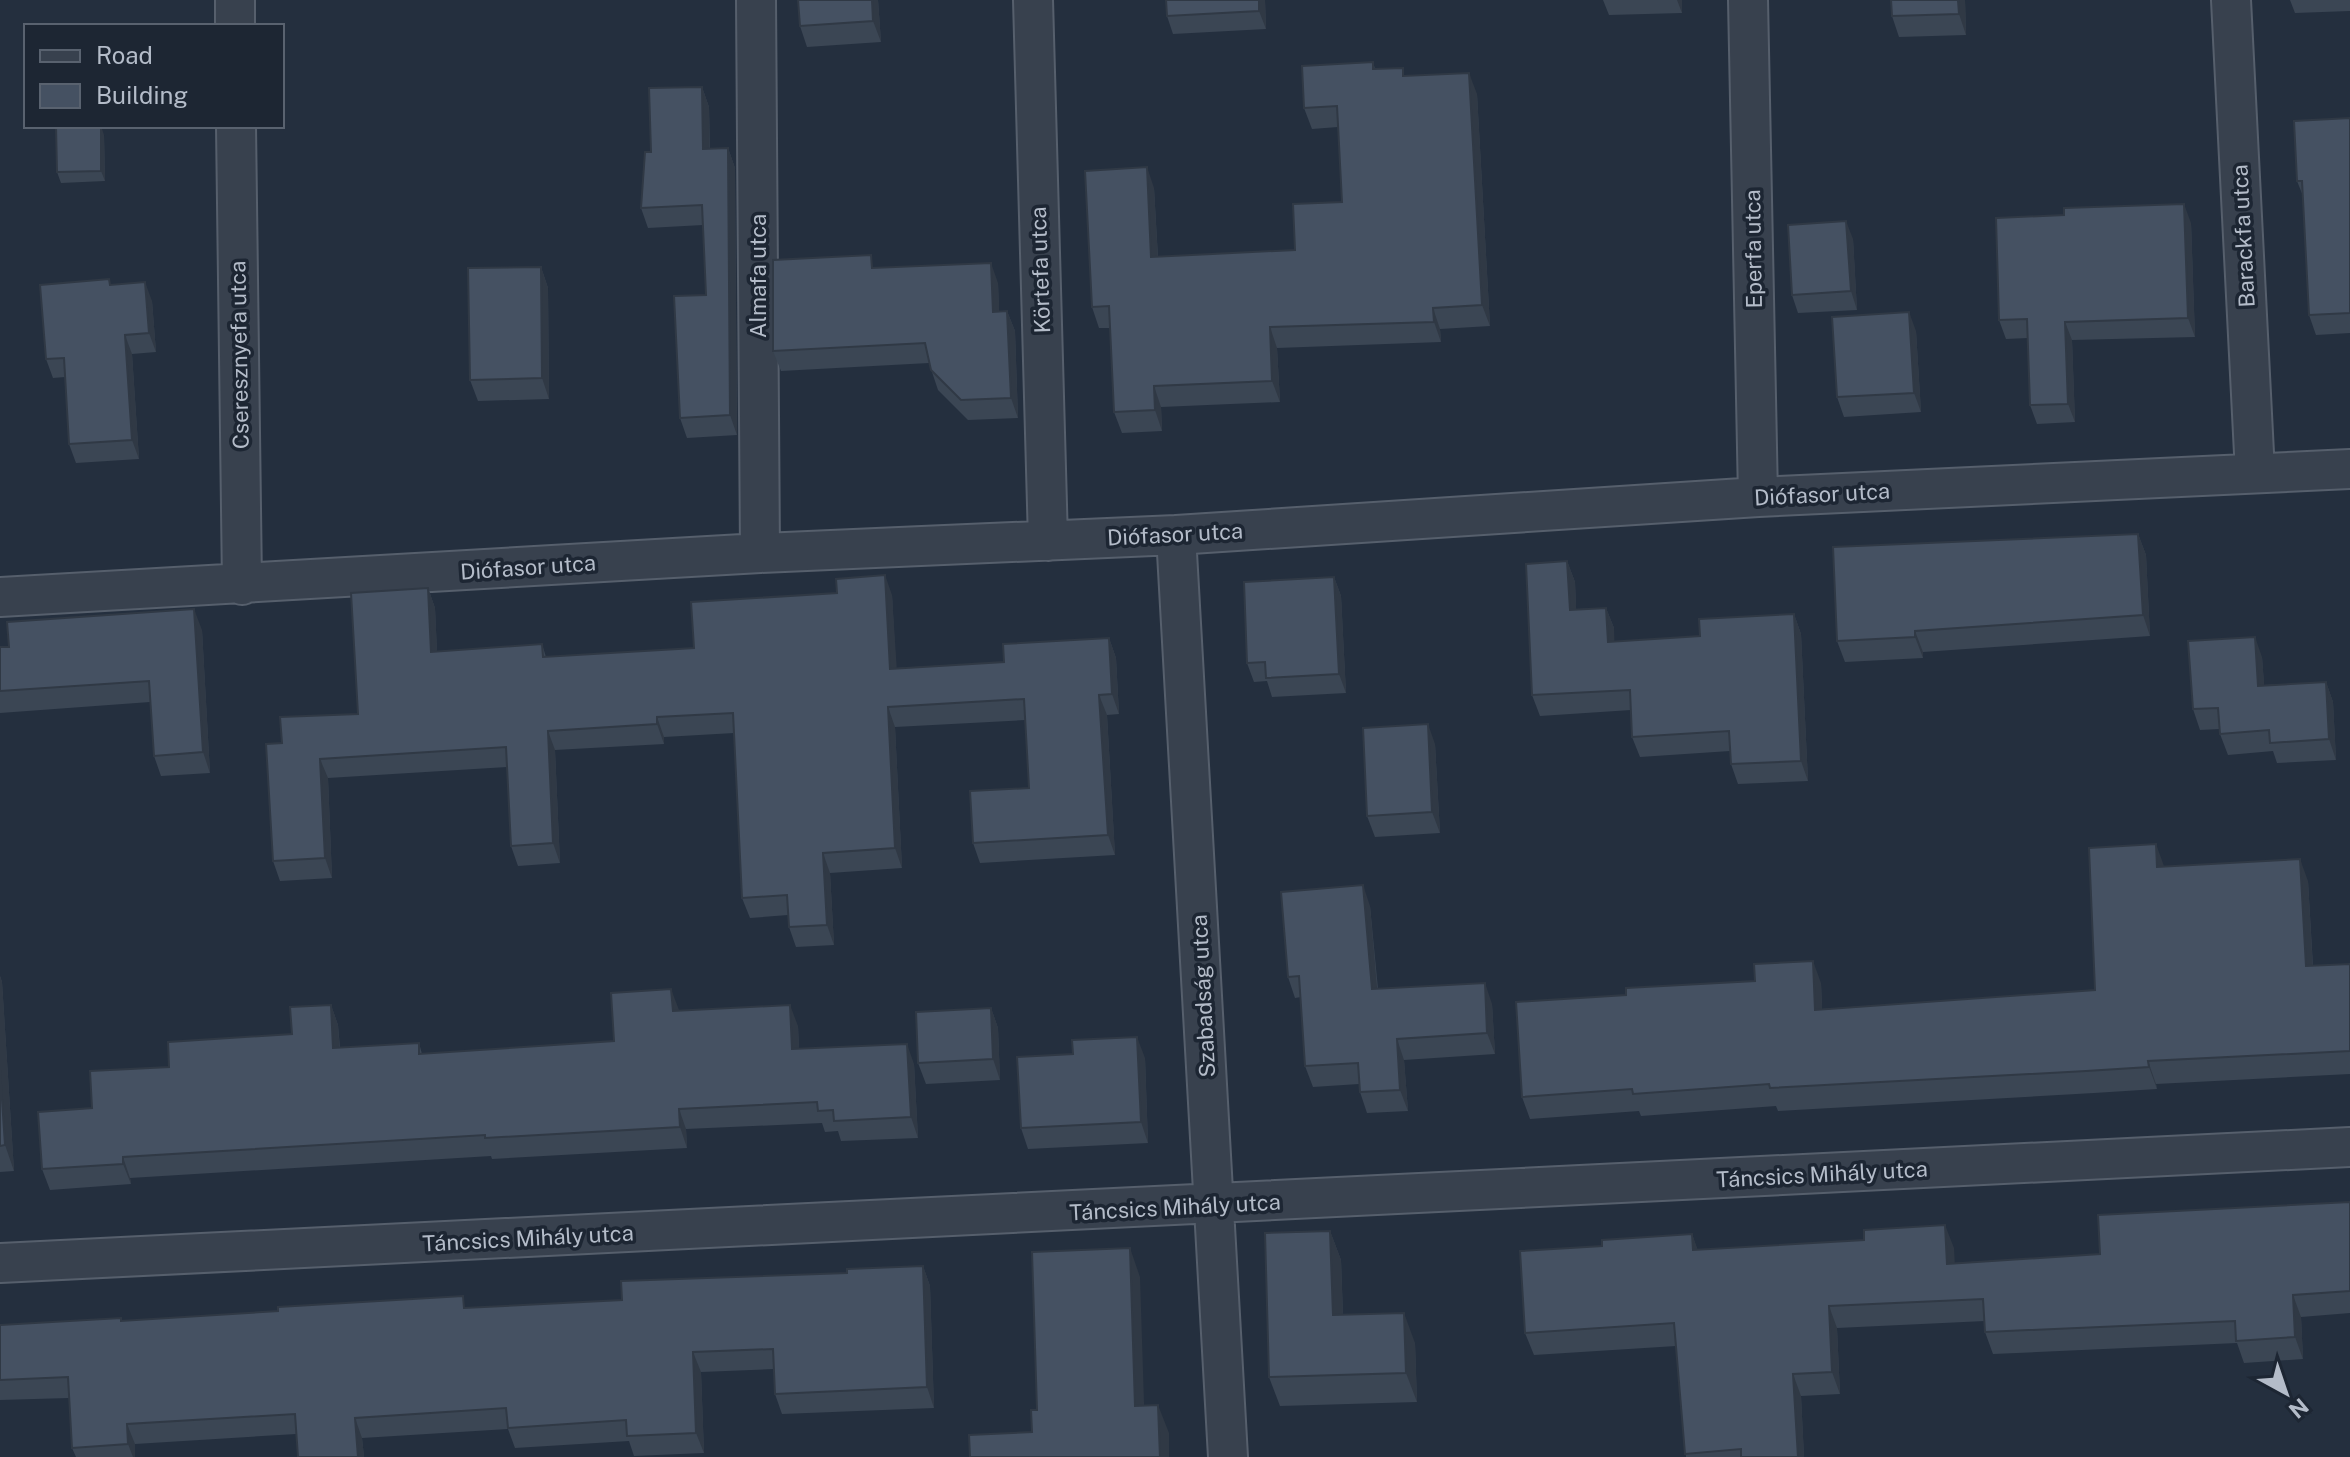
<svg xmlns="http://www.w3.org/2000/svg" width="2350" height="1457" viewBox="0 0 2350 1457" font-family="'Public Sans',sans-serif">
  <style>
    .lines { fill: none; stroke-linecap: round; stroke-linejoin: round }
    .street-casing { stroke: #565f6c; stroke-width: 42 }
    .street { stroke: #38414e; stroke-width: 38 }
    .wall { fill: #3b4654 }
    .shaded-wall { fill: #303945 }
    .building { fill: #455162; stroke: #303945; stroke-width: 2 }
    .labels { text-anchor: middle; stroke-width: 7; stroke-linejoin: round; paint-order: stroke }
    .street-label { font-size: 22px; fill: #b4bcc9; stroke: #1d2633 }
  </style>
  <rect width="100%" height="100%" fill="#242f3e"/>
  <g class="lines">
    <defs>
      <path id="street" d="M235 0V26
        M756 0 760 553
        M1033 0 1048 541
        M1748 0 1758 497
        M2231 0 2255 473
        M236 126 242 585
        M1176 535 1228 1457
        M0 597 760 553 1176 535 1758 497 2350 469
        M0 1263 2350 1147"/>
    </defs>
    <use href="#street" class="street-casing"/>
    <use href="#street" class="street"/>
  </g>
  <path class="wall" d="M798 0H878L881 42 807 47 800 26Z
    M1166 0H1265L1266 29 1173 34 1167 16Z
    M1603 0H1682V13L1609 15Z
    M1965 0 1966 35 1899 37 1892 16Z
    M2290 0H2350V11L2295 13Z
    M1373 62 1375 69 1477 94 1490 326 1440 329 1441 342 1277 348 1280 402 1161 407 1162 431 1122 433 1114 412 1110 328H1099L1092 307 1154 188 1158 257 1295 250 1342 202 1338 127 1312 129 1304 108Z
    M702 87 709 107 710 149 728 148 735 168 737 435 687 438 680 418 706 295 703 225 648 228 641 208Z
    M2350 118V333L2316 335 2309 315 2303 196 2297 181Z
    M104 135 105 181 61 183 57 172Z
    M2191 223 2195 337 2072 340 2075 422 2037 424 2030 405 2028 338 2006 339 1999 320Z
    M1853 239 1857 310 1798 313 1792 295Z
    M541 267 548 288 549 399 478 401 470 380Z
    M876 268 998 283 999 312 1007 311 1015 331 1018 418 968 420 938 390 929 363 781 371 773 351Z
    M111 284 152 301 156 352 132 354 139 459 76 463 69 444 65 377 53 378 46 359Z
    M1916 331 1921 412 1844 417 1837 397Z
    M2138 534 2146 555 2150 636 1923 652V658L1845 662 1837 641Z
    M1567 561 1575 582 1576 609 1606 608 1614 628V642L1700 636 1794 614 1801 634 1808 781 1738 784 1731 764 1730 751 1640 757 1632 737 1631 710 1540 716 1532 695Z
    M1334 577 1341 596 1346 693 1272 697 1267 681 1254 682 1247 663Z
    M428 588 435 608 437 652 542 644 546 657 694 648 892 595 896 668 1004 662 1109 638 1116 658 1119 714 1107 715 1115 855 980 863 973 843 1029 788 1025 720 895 727 902 868 830 873 834 945 796 947 789 927 788 915 750 918 742 898 734 733 664 737V744L555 750 560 863 518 866 511 846 507 767 328 778 332 878 280 881 273 861 282 743 358 714Z
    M202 630 210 773 161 776 154 756 150 702 0 713V647Z
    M2262 657 2264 685 2326 682 2333 702 2336 760 2277 763 2273 751 2228 755 2220 734V729L2200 730 2193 709Z
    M1435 744 1440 833 1375 837 1367 816Z
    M2164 866 2308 881 2313 966 2350 964V1074L2156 1084 2157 1089 2094 1093 1778 1111 1776 1106 1641 1116 1639 1111 1530 1119 1522 1097 1821 983 1822 1009 2095 990Z
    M1370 906 1378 989 1492 1004 1495 1054 1404 1060 1408 1111 1367 1113 1360 1092 1359 1084 1313 1087 1305 1066 1301 997 1295 998 1288 977Z
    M0 976 2 982 14 1171 0 1172Z
    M331 1005 338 1025 340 1048 419 1043 422 1054 614 1041 679 1011 798 1026 799 1049 914 1064 918 1138 841 1141 838 1131 825 1132 822 1123 686 1129 687 1148 492 1159 491 1156 130 1178 131 1184 50 1190 42 1169 92 1108 169 1067 292 1034Z
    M991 1008 998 1028 1000 1080 926 1084 918 1063Z
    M1073 1054 1145 1058 1148 1143 1028 1149 1021 1128Z
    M2350 1202V1313L2301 1317 2303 1359 2244 1363 2237 1343 1993 1354 1985 1332V1321L1837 1328 1840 1394 1801 1396 1804 1457H1686L1676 1346 1534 1355 1525 1333 1602 1246 1692 1234 1697 1249 1954 1248V1263L2100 1254Z
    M1330 1231 1341 1260 1343 1315 1415 1343 1417 1402 1280 1406 1269 1377Z
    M923 1266 930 1286 934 1408 782 1414 775 1394 774 1369 701 1372 704 1453 634 1456 629 1441 515 1448 508 1429 362 1438 364 1457H298L296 1434 135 1444V1457H76L72 1448 69 1398 0 1400V1325L121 1318 122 1321 467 1308 622 1300 847 1273Z"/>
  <path class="shaded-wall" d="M872 0H878L881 42 873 21Z
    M1259 0H1265L1266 29 1259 11Z
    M1677 0H1682V13Z
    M1958 0H1965L1966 35 1959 14Z
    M1469 73 1477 94 1490 326 1482 305Z
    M702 87 709 107 710 169 703 149Z
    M101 126 104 135 105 181 101 171Z
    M728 148 735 168 737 435 730 415Z
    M1147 167 1154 188 1159 278 1151 257Z
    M2184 204 2191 223 2195 337 2188 318Z
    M1846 221 1853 239 1857 310 1851 291Z
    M991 263 998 283 1000 332 993 312Z
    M541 267 548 288 549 399 542 378Z
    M145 282 152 301 156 352 149 333Z
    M1433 308 1440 329 1441 342 1434 322Z
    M1007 311 1015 331 1018 418 1011 398Z
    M1909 312 1916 331 1921 412 1914 393Z
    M2065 322 2072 340 2075 422 2068 404Z
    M1270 327 1277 348 1280 402 1272 381Z
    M125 335 132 354 139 459 132 440Z
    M1154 386 1161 407 1162 431 1155 410Z
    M2138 534 2146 555 2150 636 2143 615Z
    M1567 561 1575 582 1577 630 1570 610Z
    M885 575 892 595 898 688 890 669Z
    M1334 577 1341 596 1346 693 1339 674Z
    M428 588 435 608 438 672 431 652Z
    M1606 608 1614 628 1615 662 1608 642Z
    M194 609 202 630 210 773 203 752Z
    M1794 614 1801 634 1808 781 1801 761Z
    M1915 631 1923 652V658L1915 637Z
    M2255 637 2262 657 2266 707 2258 686Z
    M1109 638 1116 658 1119 714 1112 694Z
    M2326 682 2333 702 2336 760 2329 739Z
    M1099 695 1107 715 1115 855 1108 835Z
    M888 707 895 727 902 868 895 848Z
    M657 717 664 737V744L657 724Z
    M1428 724 1435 744 1440 833 1432 812Z
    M548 731 555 750 560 863 553 843Z
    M320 759 328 778 332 878 325 858Z
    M2156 844 2164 866 2157 867Z
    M823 853 830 873 834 945 827 925Z
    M2300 859 2308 881 2314 988 2306 966Z
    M1363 885 1370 906 1379 1010 1372 989Z
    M1813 961 1821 983 1823 1032 1815 1010Z
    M0 976 2 982 14 1171 5 1145 0 1069Z
    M1485 983 1492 1004 1495 1054 1487 1033Z
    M671 989 679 1010 680 1032 673 1011Z
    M331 1005 338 1025 341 1069 333 1048Z
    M790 1005 798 1026 800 1070 792 1049Z
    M991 1008 998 1028 1000 1080 993 1059Z
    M1137 1037 1145 1058 1148 1143 1141 1122Z
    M1397 1039 1404 1060 1408 1111 1400 1090Z
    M907 1044 914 1064 918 1138 911 1117Z
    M2148 1061 2156 1084 2157 1089 2149 1067Z
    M679 1109 686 1129 687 1148 680 1127Z
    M123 1157 130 1178 131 1184 123 1164Z
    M1945 1225 1954 1248 1956 1286 1947 1264Z
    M1330 1231 1341 1260 1344 1345 1333 1315Z
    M1692 1234 1700 1256 1693 1250Z
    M1130 1248 1140 1277 1145 1434 1135 1406Z
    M923 1266 930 1286 934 1408 927 1387Z
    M2293 1295 2301 1317 2303 1359 2295 1337Z
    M1829 1306 1837 1328 1840 1394 1832 1372Z
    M1404 1313 1415 1343 1417 1402 1406 1373Z
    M693 1352 701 1372 704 1453 696 1433Z
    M1793 1374 1801 1396 1804 1457H1798Z
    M1158 1405 1169 1433V1457H1160Z
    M355 1418 362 1438 364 1457H358Z
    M127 1424 135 1444V1457H133L128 1444Z"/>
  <path class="building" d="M798 0H872L873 21 800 26Z
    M1166 0H1259V11L1167 16Z
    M1891 0H1958L1959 14 1892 16Z
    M1373 62V69L1403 68V76L1469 73 1482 305 1433 308 1434 322 1270 327 1272 381 1154 386 1155 410 1114 412 1109 306 1092 307 1085 171 1147 167 1151 257 1295 250 1293 204 1342 202 1337 106 1304 108 1302 66Z
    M702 87 703 149 728 148 730 415 680 418 674 296 706 295 702 205 641 208 645 152H651L649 88Z
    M2350 118V313L2309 315 2302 181H2297L2294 121Z
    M56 126H101V171L57 172Z
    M2184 204 2188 318 2065 322 2068 404 2030 405 2027 319 1999 320 1996 218 2064 215V208Z
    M1846 221 1851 291 1792 295 1788 225Z
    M871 255 872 268 991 263 993 312 1007 311 1011 398 961 400 931 370 925 343 773 351V260Z
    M541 267 542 378 470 380 468 268Z
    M109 279 110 285 145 282 149 333 125 335 132 440 69 444 64 358 46 359 40 285Z
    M1909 312 1914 393 1837 397 1832 317Z
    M2138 534 2143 615 1915 631V637L1837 641 1833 547Z
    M1567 561 1570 610 1606 608 1608 642 1700 636 1699 619 1794 614 1801 761 1731 764 1729 731 1632 737 1630 690 1532 695 1526 564Z
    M885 575 890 669 1004 662 1003 644 1109 638 1112 694 1099 695 1108 835 973 843 970 791 1029 788 1024 699 888 707 895 848 823 853 827 925 789 927 787 895 742 898 733 713 657 717V724L548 731 553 843 511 846 506 747 320 759 325 858 273 861 266 744 282 743 280 717 358 714 351 593 428 588 431 652 542 644 543 657 694 648 691 602 837 593 836 579Z
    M1334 577 1339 674 1266 678 1265 662 1247 663 1244 582Z
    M194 609 203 752 154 756 149 681 0 691V647H9L7 622Z
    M2255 637 2258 686 2326 682 2329 739 2270 743 2269 730 2220 734 2218 708 2193 709 2188 641Z
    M1428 724 1432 812 1367 816 1363 728Z
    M2156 844 2157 867 2300 859 2306 966 2350 964V1051L2148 1061 2149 1067 2086 1071 1770 1088 1769 1084 1633 1094 1632 1089 1522 1097 1516 1002 1626 995V988L1755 981 1754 964 1813 961 1815 1010 2095 990 2089 848Z
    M1363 885 1372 989 1485 983 1487 1033 1397 1039 1400 1090 1360 1092 1358 1063 1305 1066 1299 976 1288 977 1281 892Z
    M671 989 673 1011 790 1005 792 1049 907 1044 911 1117 834 1121 833 1110 818 1111 817 1102 679 1109 680 1127 485 1138V1135L123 1157V1164L42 1169 38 1112 92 1108 90 1071 169 1067 168 1042 292 1034 290 1007 331 1005 333 1048 419 1043V1054L614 1041 611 993Z
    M991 1008 993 1059 918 1063 916 1012Z
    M1137 1037 1141 1122 1021 1128 1017 1057 1073 1054 1072 1040Z
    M0 1069 5 1145 0 1146Z
    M2350 1202V1291L2293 1295 2295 1337 2236 1341 2235 1321 1985 1332 1983 1299 1829 1306 1832 1372 1793 1374 1798 1457H1741V1449L1685 1454 1674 1323 1525 1333 1520 1251 1602 1246V1240L1692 1234 1693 1250 1864 1240V1230L1945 1225 1947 1264 2100 1254 2098 1215Z
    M1330 1231 1333 1315 1404 1313 1406 1373 1269 1377 1265 1233Z
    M1130 1248 1135 1406 1158 1405 1160 1457H970L969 1435 1032 1432 1031 1410H1037L1032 1252Z
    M923 1266 927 1387 775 1394 773 1349 693 1352 696 1433 627 1436 626 1420 508 1428 506 1408 355 1418 358 1457H298L295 1414 127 1424 128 1444 72 1448 68 1377 0 1380V1325L121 1318V1321L278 1311V1307L463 1296 464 1308 622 1300 621 1281 847 1273V1269Z"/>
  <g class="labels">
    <g class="street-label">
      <text transform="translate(2243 236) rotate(-93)" y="8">Barackfa utca</text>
      <text transform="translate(1753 249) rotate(-91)" y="8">Eperfa utca</text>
      <text transform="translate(1040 270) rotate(-92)" y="8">Körtefa utca</text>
      <text transform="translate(758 276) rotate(-90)" y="8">Almafa utca</text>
      <text transform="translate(239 355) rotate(-91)" y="8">Cseresznyefa utca</text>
      <text transform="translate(1822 494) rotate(-3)" y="8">Diófasor utca</text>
      <text transform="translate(1175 534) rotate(-3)" y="8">Diófasor utca</text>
      <text transform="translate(528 567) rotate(-4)" y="8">Diófasor utca</text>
      <text transform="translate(1203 996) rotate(-93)" y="8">Szabadság utca</text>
      <text transform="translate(1822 1174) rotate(-3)" y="8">Táncsics Mihály utca</text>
      <text transform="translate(1175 1207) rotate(-3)" y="8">Táncsics Mihály utca</text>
      <text transform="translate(528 1238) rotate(-3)" y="8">Táncsics Mihály utca</text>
    </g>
  </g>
  <rect x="24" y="24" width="260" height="104" fill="#1d2633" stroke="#59626f" stroke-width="2"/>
  <rect x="40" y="50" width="40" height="12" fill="#38414e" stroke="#59626f" stroke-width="2"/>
  <text x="96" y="64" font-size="24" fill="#b4bcc9">Road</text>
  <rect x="40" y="84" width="40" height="24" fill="#455162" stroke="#59626f" stroke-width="2"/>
  <text x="96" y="104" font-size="24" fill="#b4bcc9">Building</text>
  <g transform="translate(2286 1393) rotate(140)" stroke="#1d2633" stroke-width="6" paint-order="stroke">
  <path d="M0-6L14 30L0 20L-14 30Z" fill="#b4bcc9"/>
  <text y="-12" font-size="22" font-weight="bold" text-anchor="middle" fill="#b4bcc9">N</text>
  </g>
</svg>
